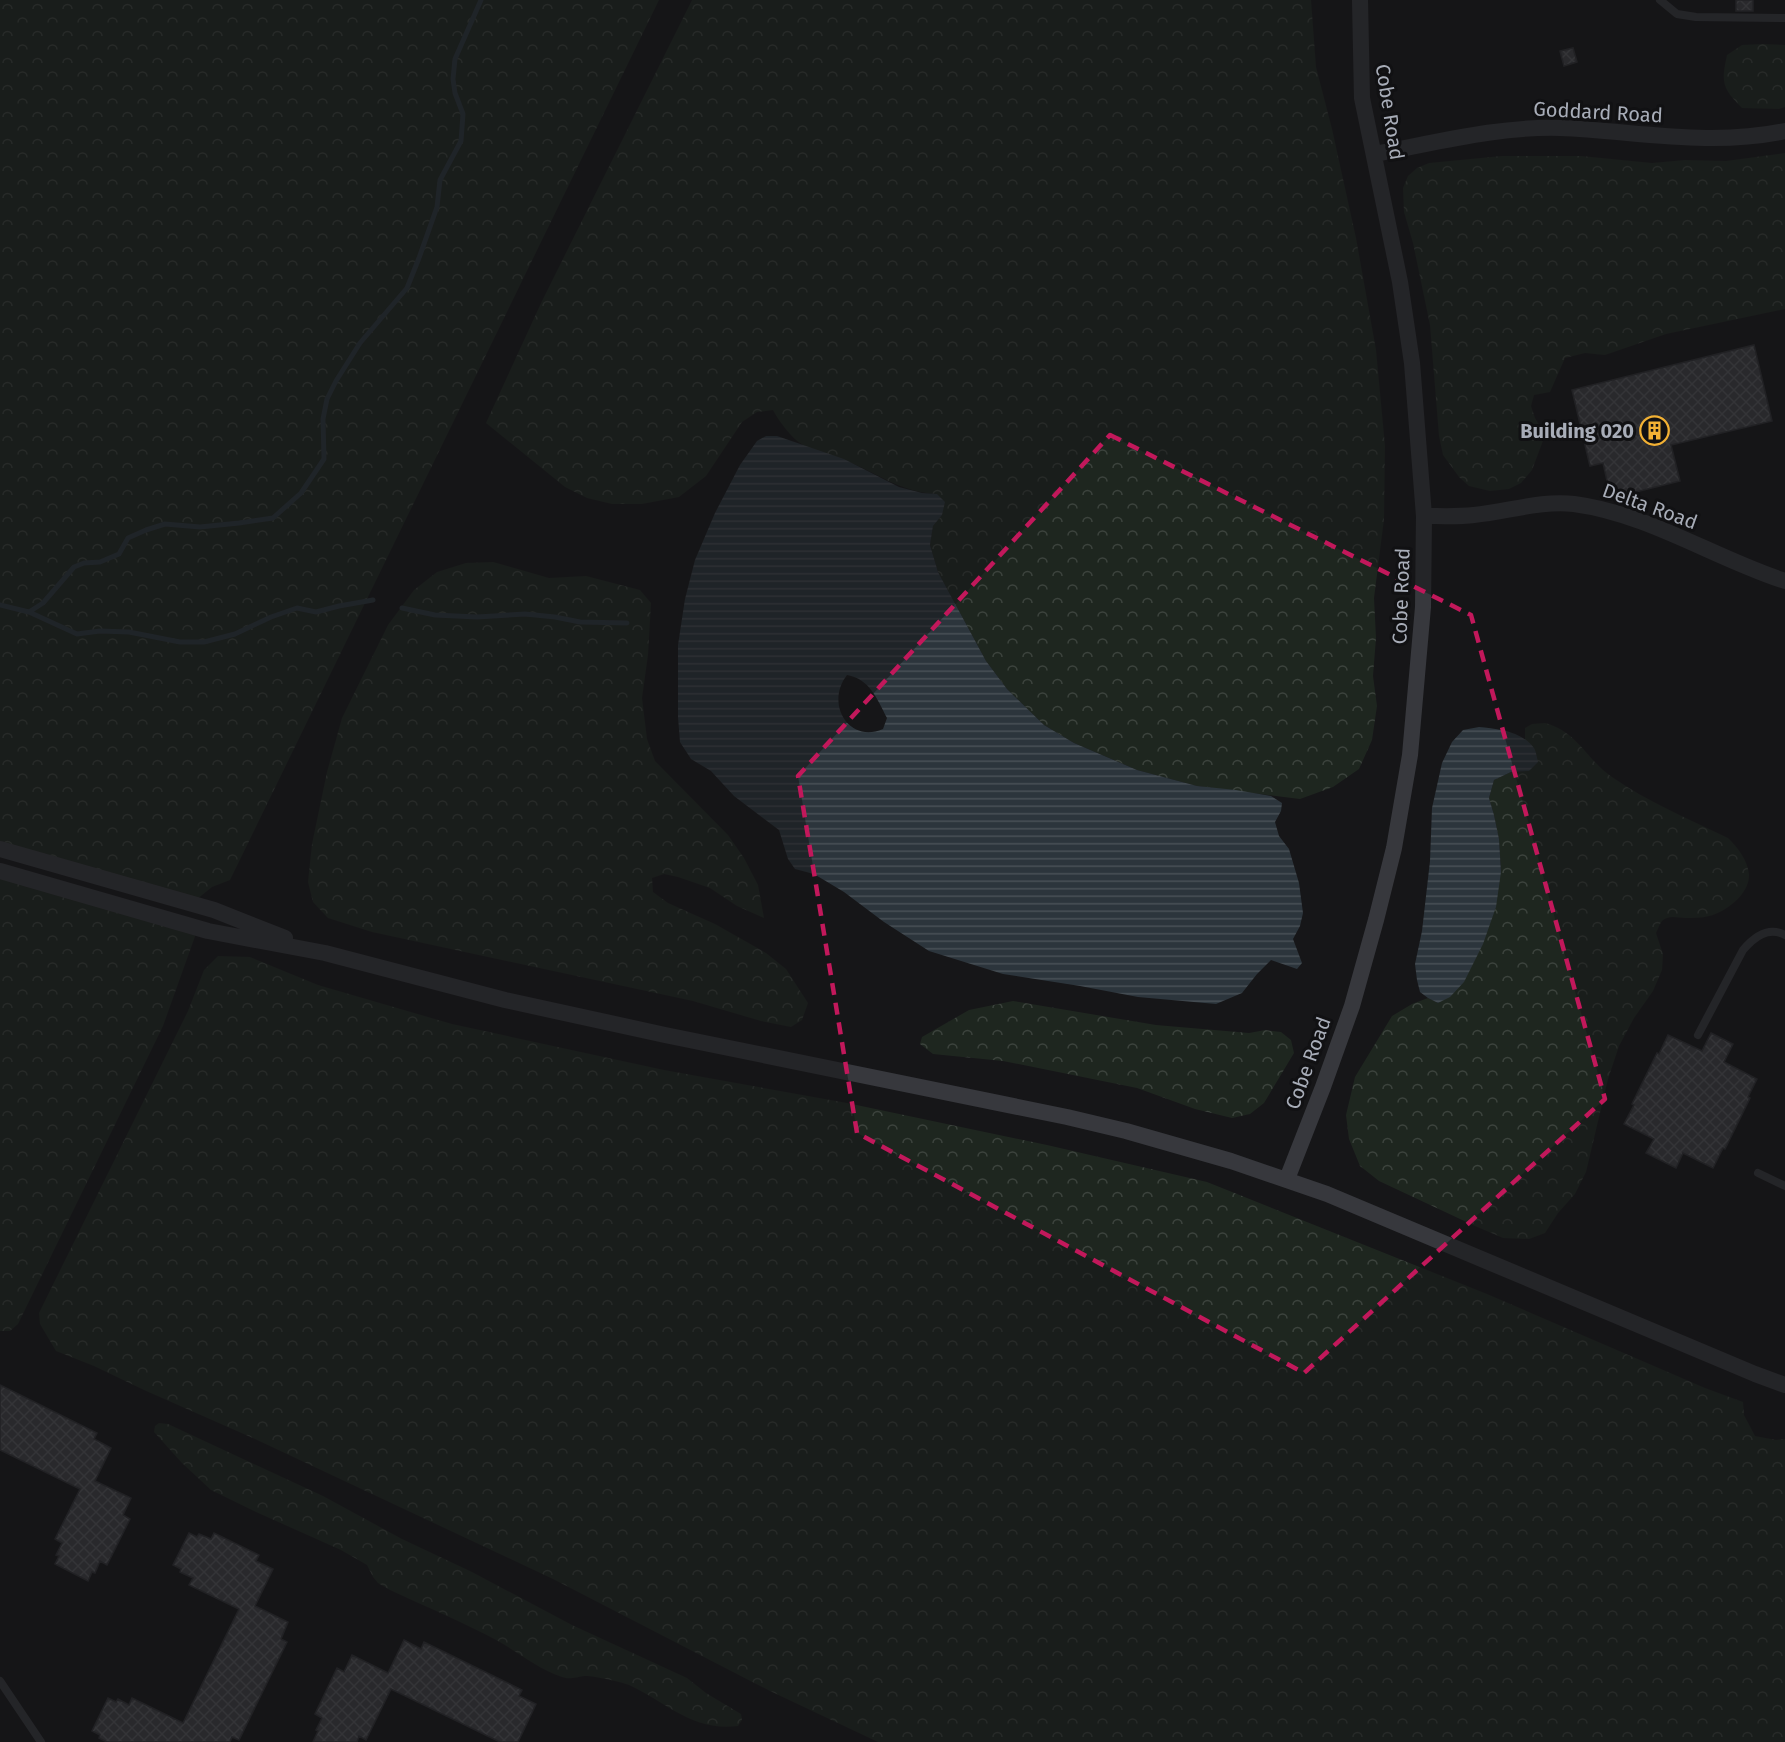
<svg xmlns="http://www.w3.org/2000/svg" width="1785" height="1742" viewBox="0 0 1785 1742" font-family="'Fira Sans',sans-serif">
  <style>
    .forest { fill: url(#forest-crowns) }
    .water { fill: url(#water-rules); fill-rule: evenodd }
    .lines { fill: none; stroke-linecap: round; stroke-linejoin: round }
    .stream { stroke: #2c353c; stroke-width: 5 }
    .building { fill: url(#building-cross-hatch); stroke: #303034; stroke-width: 1.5 }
    .lane { stroke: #37383d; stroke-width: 8 }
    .street { stroke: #37383d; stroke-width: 16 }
    .marked { fill: none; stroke: #c2185b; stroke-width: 4.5; stroke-dasharray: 12 8; stroke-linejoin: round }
    .labels { text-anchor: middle; stroke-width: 6; stroke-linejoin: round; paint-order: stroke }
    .street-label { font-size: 20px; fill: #a8adb8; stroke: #111113 }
    .poi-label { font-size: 20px; font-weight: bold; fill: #a8adb8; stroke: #111113; text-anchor: end }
  </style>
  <defs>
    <pattern id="forest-crowns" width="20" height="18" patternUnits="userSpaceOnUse" patternTransform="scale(1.5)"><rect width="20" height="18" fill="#1e261f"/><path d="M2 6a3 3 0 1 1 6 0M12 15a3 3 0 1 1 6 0" fill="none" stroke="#3c433d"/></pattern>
    <pattern id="water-rules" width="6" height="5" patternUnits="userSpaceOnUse" patternTransform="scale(1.5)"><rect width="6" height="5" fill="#2c353c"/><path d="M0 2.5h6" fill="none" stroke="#485056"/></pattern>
    <pattern id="building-cross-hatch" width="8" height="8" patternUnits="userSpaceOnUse" patternTransform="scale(1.5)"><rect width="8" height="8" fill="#404145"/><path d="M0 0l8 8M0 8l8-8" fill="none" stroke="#595a5e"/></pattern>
  </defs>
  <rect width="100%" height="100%" fill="#161618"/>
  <path class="forest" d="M0 0H659L230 880 212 887 191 904 0 849Z
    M692 0H1311L1316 67 1332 129 1356 238 1376 350 1385 446 1384 519 1374 598 1376 638 1373 676 1377 706 1372 740 1359 769 1333 787 1300 799 1197 786 1137 770 1074 743 1044 725 1007 689 986 661 938 572 930 545 933 526 942 515 937 494C898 492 877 472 842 459 830 454 814 452 803 445 791 438 779 421 773 410L757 412 742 422 706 476 679 497 642 504H612L587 498 565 487 486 423 542 301Z
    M1763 44 1785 45V107L1779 109 1742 108C1722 88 1721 83 1727 55L1742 45Z
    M1785 153V309L1666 334 1605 355 1585 353 1565 358 1550 392 1534 395 1531 406 1535 418 1541 428 1544 438 1532 470 1521 483 1509 489 1490 491 1469 486 1459 477 1443 455 1439 436 1430 325 1413 243 1404 212 1403 188 1408 176 1417 168 1429 163 1502 156H1581L1652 163 1685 160 1726 161Z
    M493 562 549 578 586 576 640 590 651 603 648 655 642 698 647 739 655 761 728 835 744 858 758 885 764 918 737 906 710 888 678 877 664 874 652 878 653 892 668 903 715 924 766 953 786 969 808 1003 802 1020 791 1027 761 1021 693 1001 372 932 328 918 313 902 308 882 312 844 327 772 342 718 388 625 414 590 437 572 466 563Z
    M1545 723C1577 731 1587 760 1612 777 1648 802 1689 819 1728 838 1738 848 1747 859 1749 874 1750 894 1726 912 1709 916 1702 918 1693 918 1685 918 1679 918 1673 916 1667 918 1660 920 1659 927 1656 933L1663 954 1662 970 1653 991 1634 1018 1619 1046 1608 1079 1586 1172 1575 1194 1558 1213 1545 1233 1529 1239 1503 1238 1475 1226 1379 1181 1360 1166 1349 1139 1346 1115 1355 1077 1392 1016 1412 1004 1428 998 1438 1003 1501 872 1499 839 1494 815 1489 798 1494 780 1511 772 1529 771 1534 748 1525 740V728L1532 724Z
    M0 871 198 928 163 1026 18 1324 10 1331H0Z
    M218 956 250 957 318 985 452 1024 664 1070 847 1103 1047 1145 1207 1182 1487 1294 1705 1388 1743 1402 1744 1415 1755 1436 1776 1440 1785 1439V1742H878L770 1691 553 1579 255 1439 144 1390 94 1366 56 1351 40 1324 39 1313 188 1011 204 970Z
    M1013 1001 1156 1025 1249 1033 1265 1030 1281 1032 1291 1040 1294 1053 1264 1103 1250 1114 1232 1118 1195 1109 1137 1088 1003 1061 933 1054 920 1044 922 1037 969 1010Z
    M159 1423 168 1424 323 1496 402 1539 472 1572 572 1625 687 1678 706 1693 741 1714 742 1720 738 1726C693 1732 666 1702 629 1685 623 1682 590 1675 584 1676 575 1677 571 1680 562 1677 538 1669 519 1653 498 1641 463 1622 426 1607 390 1590L378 1583 373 1577 367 1565 341 1550 256 1512 211 1490 182 1463 154 1432 155 1426Z"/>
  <path class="water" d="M766 436H777L844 459 899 487 922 493 937 494 945 502 942 515 933 526 930 545 938 572 986 661 1007 689 1044 725 1074 743 1137 770 1197 786 1236 790 1271 796 1282 803 1281 811 1275 822 1279 836 1289 849 1299 883 1303 913 1300 926 1293 939 1302 963 1297 969 1271 960 1257 974 1242 993 1216 1004 1138 997 1080 986 1003 974 929 951 884 922 844 892 814 874 795 869 788 859 779 830 734 796 711 771 691 759 680 742 678 717V645L685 599 695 560 715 513 740 465 757 441ZM847 675C870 679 877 699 887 718L883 729C848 744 825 703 847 675Z
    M1479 727C1497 729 1522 731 1534 748 1536 751 1537 758 1538 762L1529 771 1511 772 1494 780 1489 798 1494 815 1499 839 1501 872 1496 907 1483 944 1464 982 1450 997 1438 1003 1428 998 1420 992 1417 980 1415 964 1422 931 1430 861 1432 808 1442 763 1452 742 1463 730Z"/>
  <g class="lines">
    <path class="stream" d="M0 605 29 612 77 634 100 631 129 632 180 642H204L235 634 271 617 297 608 316 612 339 606 373 600
      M402 608 435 615 477 617 525 614 555 617 580 622 627 623
      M29 612 43 603 74 567 84 563 100 562 119 554 128 538 146 530 165 524 200 527 239 523 273 518 301 493 324 459 323 419 327 399 336 381 360 343 407 288 419 258 437 207 440 180 461 141 463 114 455 93 453 79 455 59 481 0"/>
  </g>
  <path class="building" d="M1736 0H1753V11H1736Z
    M1573 48 1577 62 1564 66 1560 51Z
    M1754 345 1772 421 1671 445 1680 481 1611 498 1603 463 1590 466 1572 390Z
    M1711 1033 1733 1044 1724 1062 1757 1079 1748 1097 1750 1098 1725 1149 1723 1148 1713 1168 1683 1153 1676 1168 1646 1153 1654 1139 1624 1124 1634 1105 1632 1104 1657 1053 1659 1054 1668 1035 1702 1051Z
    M0 1385 97 1433 94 1439 111 1448 95 1481 131 1498 123 1515 130 1519 107 1565 100 1561 95 1573 92 1572 88 1581 55 1564 59 1556 56 1555 62 1543 55 1539 80 1489 0 1450Z
    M189 1533 197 1537 199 1534 211 1539 214 1533 259 1555 256 1561 273 1569 255 1606 288 1622 281 1639 287 1642 239 1740 232 1737 230 1742H107L99 1738 100 1735 92 1731 108 1698 116 1702 118 1699 129 1705 132 1698 183 1723 239 1609 189 1585 193 1578 180 1572 181 1569 173 1565Z
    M404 1640 421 1649 424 1642 522 1690 519 1696 536 1704 518 1742H500L391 1689 366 1740 359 1736 357 1742H313L318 1731 316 1730 322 1718 315 1714 337 1668 344 1672 352 1655 388 1673Z"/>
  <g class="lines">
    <path class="lane" d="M1660 0 1677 14 1696 17 1785 18
      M1698 1035 1743 950C1754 937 1768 926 1785 935
      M1758 1173 1785 1186
      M0 1681 41 1742"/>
    <path class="street" d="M1374 154C1435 143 1498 126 1561 128 1635 131 1711 147 1785 131
      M1424 516C1440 516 1458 517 1474 515 1507 512 1541 500 1574 504 1649 514 1714 558 1785 581
      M0 849 214 910 285 938
      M0 871 208 931 325 953 505 1000 665 1035 1067 1117 1126 1131 1231 1161 1327 1194 1755 1374 1785 1385
      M1287 1179 1323 1087 1352 1006 1376 920 1394 848 1410 755 1423 607 1424 516 1412 363 1400 282 1362 98 1360 0"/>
  </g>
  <path d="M0 0H1785V1742H0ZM1110 435 1471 615 1605 1099 1304 1373 857 1133 798 776Z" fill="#161618" fill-opacity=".55" fill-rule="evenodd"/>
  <path class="marked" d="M1110 435 1471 615 1605 1099 1304 1373 857 1133 798 776Z"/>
  <defs>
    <symbol id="building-ring" viewBox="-11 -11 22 22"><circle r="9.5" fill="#111113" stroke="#f2b134" stroke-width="1.5"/><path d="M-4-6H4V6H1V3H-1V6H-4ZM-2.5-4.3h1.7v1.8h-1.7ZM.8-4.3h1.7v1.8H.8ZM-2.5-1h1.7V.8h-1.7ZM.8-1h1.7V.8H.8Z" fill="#f2b134"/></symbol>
  </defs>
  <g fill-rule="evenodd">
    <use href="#building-ring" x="1638" y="414" width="33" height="33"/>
  </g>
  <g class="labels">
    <g class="street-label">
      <text transform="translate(1390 112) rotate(81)" y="7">Cobe Road</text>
      <text transform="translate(1598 112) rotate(3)" y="7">Goddard Road</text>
      <text transform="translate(1650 506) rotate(20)" y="7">Delta Road</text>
      <text transform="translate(1401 596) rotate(-88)" y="7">Cobe Road</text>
      <text transform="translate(1308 1063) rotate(-70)" y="7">Cobe Road</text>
    </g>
    <g class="poi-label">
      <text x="1634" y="438">Building 020</text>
    </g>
  </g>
</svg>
